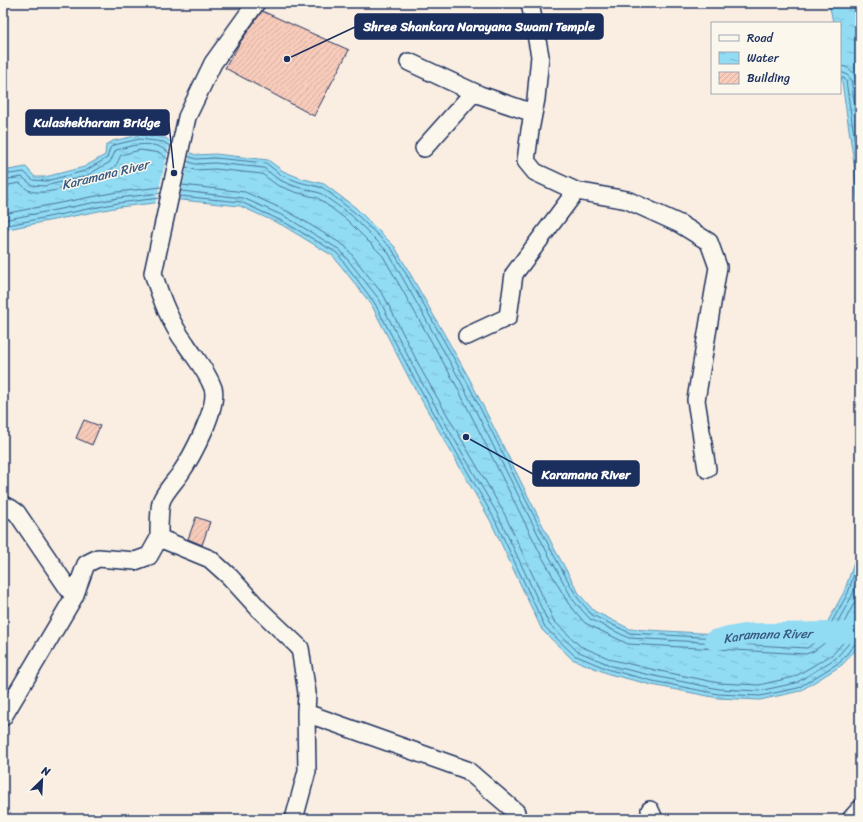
<svg xmlns="http://www.w3.org/2000/svg" width="863" height="822" viewBox="0 0 863 822" font-family="Sriracha,sans-serif">
  <style>
    .water { fill: url(#water-ripples); stroke: #6296b7 }
    .pier { fill: #faeee2 }
    .lines { fill: none; stroke-linecap: round; stroke-linejoin: round }
    .shore { stroke: #4a749a; stroke-width: 1 }
    .river { stroke: #91dbf3; stroke-width: 21 }
    .building { fill: url(#building-hatch); stroke: #1b2f5e }
    .minor-casing { stroke: #1b2f5e; stroke-width: 20 }
    .minor { stroke: #fbf7ec; stroke-width: 17 }
    .labels { text-anchor: middle; stroke-width: 3; stroke-linejoin: round; paint-order: stroke }
    .water-label { font-size: 13px; font-style: italic; fill: #385a83; stroke: #fbf7ec }
    .leader { fill: none; stroke: #1b2f5e; stroke-width: 1.5 }
    .callout-dot { fill: #1b2f5e; stroke: #fbf7ec; stroke-width: 1.5 }
    .callout { fill: #1b2f5e; stroke: #1b2f5e; stroke-width: 1.5 }
    .callout-label { font-size: 13px; text-anchor: middle; font-weight: bold; fill: #fff }
  </style>
  <defs>
    <pattern id="water-ripples" width="26" height="14" patternUnits="userSpaceOnUse"><rect width="26" height="14" fill="#91dbf3"/><path d="M2 4q2-2 4 0t4 0M15 11q2-2 4 0t4 0" fill="none" stroke="#7cbcd3"/></pattern>
    <pattern id="building-hatch" width="6" height="6" patternUnits="userSpaceOnUse"><rect width="6" height="6" fill="#f8cbba"/><path d="M-1 1l2-2M0 6l6-6M5 7l2-2" fill="none" stroke="#d4afa2"/></pattern>
  </defs>
  <rect width="100%" height="100%" fill="#faeee2"/>
  <filter id="ink" filterUnits="userSpaceOnUse"><feTurbulence type="fractalNoise" baseFrequency=".025" numOctaves="2"/><feDisplacementMap in="SourceGraphic" scale="8" xChannelSelector="R" yChannelSelector="G"/><feConvolveMatrix kernelMatrix="1 2 1 2 8 2 1 2 1" color-interpolation-filters="sRGB"/></filter>
  <g filter="url(#ink)">
    <path class="water" d="M828 3H860V237L854 163 840 69V23H833L831 12Z
      M139 135 166 138 177 148 196 155 215 154 268 160 283 171 300 178 324 184 356 208 395 247 469 378 554 548 580 595 594 611 630 629 805 639 827 623 844 592 855 560 860 536V645L842 665 800 691 760 700 718 698 652 685 609 674 572 659 542 630 490 520 410 380 371 304 333 256 282 225 240 206 181 200 119 207 3 230V171L26 167 35 177H45L84 167 105 155 106 145 113 141Z"/>
    <path class="pier" d="M171 139 178 146 191 151 179 202 155 205Z"/>
    <g class="lines">
      <path class="shore" d="M840 66C859 67 858 87 860 101
        M840 72 846 74 851 79 860 141
        M840 78H844L846 81 858 162 860 185
        M188 156 196 159 215 158 266 163 281 175 299 182 323 188 354 212 392 249 466 380 551 550 577 597 592 615 630 633 806 643 830 625 848 593 860 555
        M187 161 195 164 215 163 264 168 279 180 297 187 320 193 351 215 388 252 461 382 547 552 573 600 590 619 629 638 807 648 834 628 852 596 860 573
        M186 167 195 170 215 169 262 174 277 185 295 192 318 198 347 220 383 256 456 385 541 555 568 603 585 623 628 644 806 654 814 651 839 632 860 592
        M3 175 24 172 33 180 46 181 85 171 107 158 110 148 114 145 139 139 164 142 171 147
        M3 180 22 177 32 185 45 186 86 176 110 162 116 150C134 145 154 139 169 153
        M182 185 245 192 289 212 345 246 384 296 423 373 504 513 554 621 580 646 613 660 655 670 719 683 759 685 794 677 833 654 850 635 860 632
        M3 186 20 183C23 186 26 189 30 191 47 197 102 179 115 166 118 163 119 158 121 155L140 150 160 153 168 159
        M181 191 243 198 286 217 340 250 379 299 418 376 498 515 549 624 577 651 612 666 654 676 719 689 759 691 796 683 836 658 852 640 860 638
        M180 196 241 202 284 222 337 253 374 302 414 378 494 518 545 627 574 655 610 670 653 681 718 694 760 696 798 688 840 662 855 644 860 643
        M3 214 117 192 162 187
        M3 220 118 198 161 193
        M3 226 118 203 160 198"/>
      <path class="river" id="s1" d="M715 640 747 634 860 632"/>
    </g>
    <path class="building" d="M262 11 349 50 314 116 225 68 241 41Z
      M84 420 100 426 92 445 76 438Z
      M196 517 210 522 202 545 188 539Z"/>
    <g class="lines">
      <defs>
        <path id="minor" d="M409 62 480 95 533 113
          M424 148 474 92
          M576 191 627 200 680 224 709 242 718 267 696 400 707 469
          M467 336 508 317 514 274 576 191 535 172 526 161 530 130 536 99 540 56 530 3
          M3 505 10 508 17 513 74 597
          M159 538C159 527 159 512 161 502 163 494 175 481 180 474 191 458 219 407 213 388 207 371 195 358 186 344 170 323 161 298 153 273L187 117 213 63 256 3
          M306 713 467 770 516 812V819
          M3 717 74 597 86 564 98 558 135 561 149 556 159 538 210 559 230 577 260 610 300 648 307 693 306 713 307 771 294 819
          M650 810 654 819
          M851 819 860 809"/>
      </defs>
      <use href="#minor" class="minor-casing"/>
      <use href="#minor" class="minor"/>
    </g>
  </g>
  <g class="labels">
    <g class="water-label">
      <text transform="translate(105 174) rotate(-14)" y="5">Karamana River</text>
      <text dy="5" stroke="none"><textPath href="#s1" startOffset="53">Karamana River</textPath></text>
    </g>
  </g>
  <path class="leader" d="M287 59L355 27M174 173L169 123M466 437L533 474"/>
  <g class="callout-dot">
    <circle cx="287" cy="59" r="4"/>
    <circle cx="174" cy="173" r="4"/>
    <circle cx="466" cy="437" r="4"/>
  </g>
  <g class="callout">
    <rect x="355" y="14" width="248" height="25" rx="4"/>
    <rect x="26" y="110" width="143" height="25" rx="4"/>
    <rect x="533" y="461" width="106" height="25" rx="4"/>
  </g>
  <g class="callout-label">
    <text x="479" y="31">Shree Shankara Narayana Swami Temple</text>
    <text x="97" y="127">Kulashekharam Bridge</text>
    <text x="586" y="479">Karamana River</text>
  </g>
  <rect width="863" height="822" fill="none" stroke="#fbf7ec" stroke-width="16"/>
  <rect x="8" y="8" width="847" height="806" fill="none" stroke="#1b2f5e" stroke-width="1.5" filter="url(#ink)"/>
  <rect x="711" y="22" width="130" height="72" fill="#fbf7ec" stroke="#a1a7b3"/>
  <rect x="719" y="35" width="20" height="6" fill="#fbf7ec" stroke="#a1a7b3"/>
  <text x="747" y="42" font-size="12" fill="#1b2f5e">Road</text>
  <rect x="719" y="52" width="20" height="12" fill="url(#water-ripples)" stroke="#a1a7b3"/>
  <text x="747" y="62" font-size="12" fill="#1b2f5e">Water</text>
  <rect x="719" y="72" width="20" height="12" fill="url(#building-hatch)" stroke="#a1a7b3"/>
  <text x="747" y="82" font-size="12" fill="#1b2f5e">Building</text>
  <g transform="translate(42 780) rotate(24)" stroke="#fbf7ec" stroke-width="3" paint-order="stroke">
  <path d="M0-3L7 15L0 10L-7 15Z" fill="#1b2f5e"/>
  <text y="-6" font-size="11" font-weight="bold" text-anchor="middle" fill="#1b2f5e">N</text>
  </g>
</svg>
